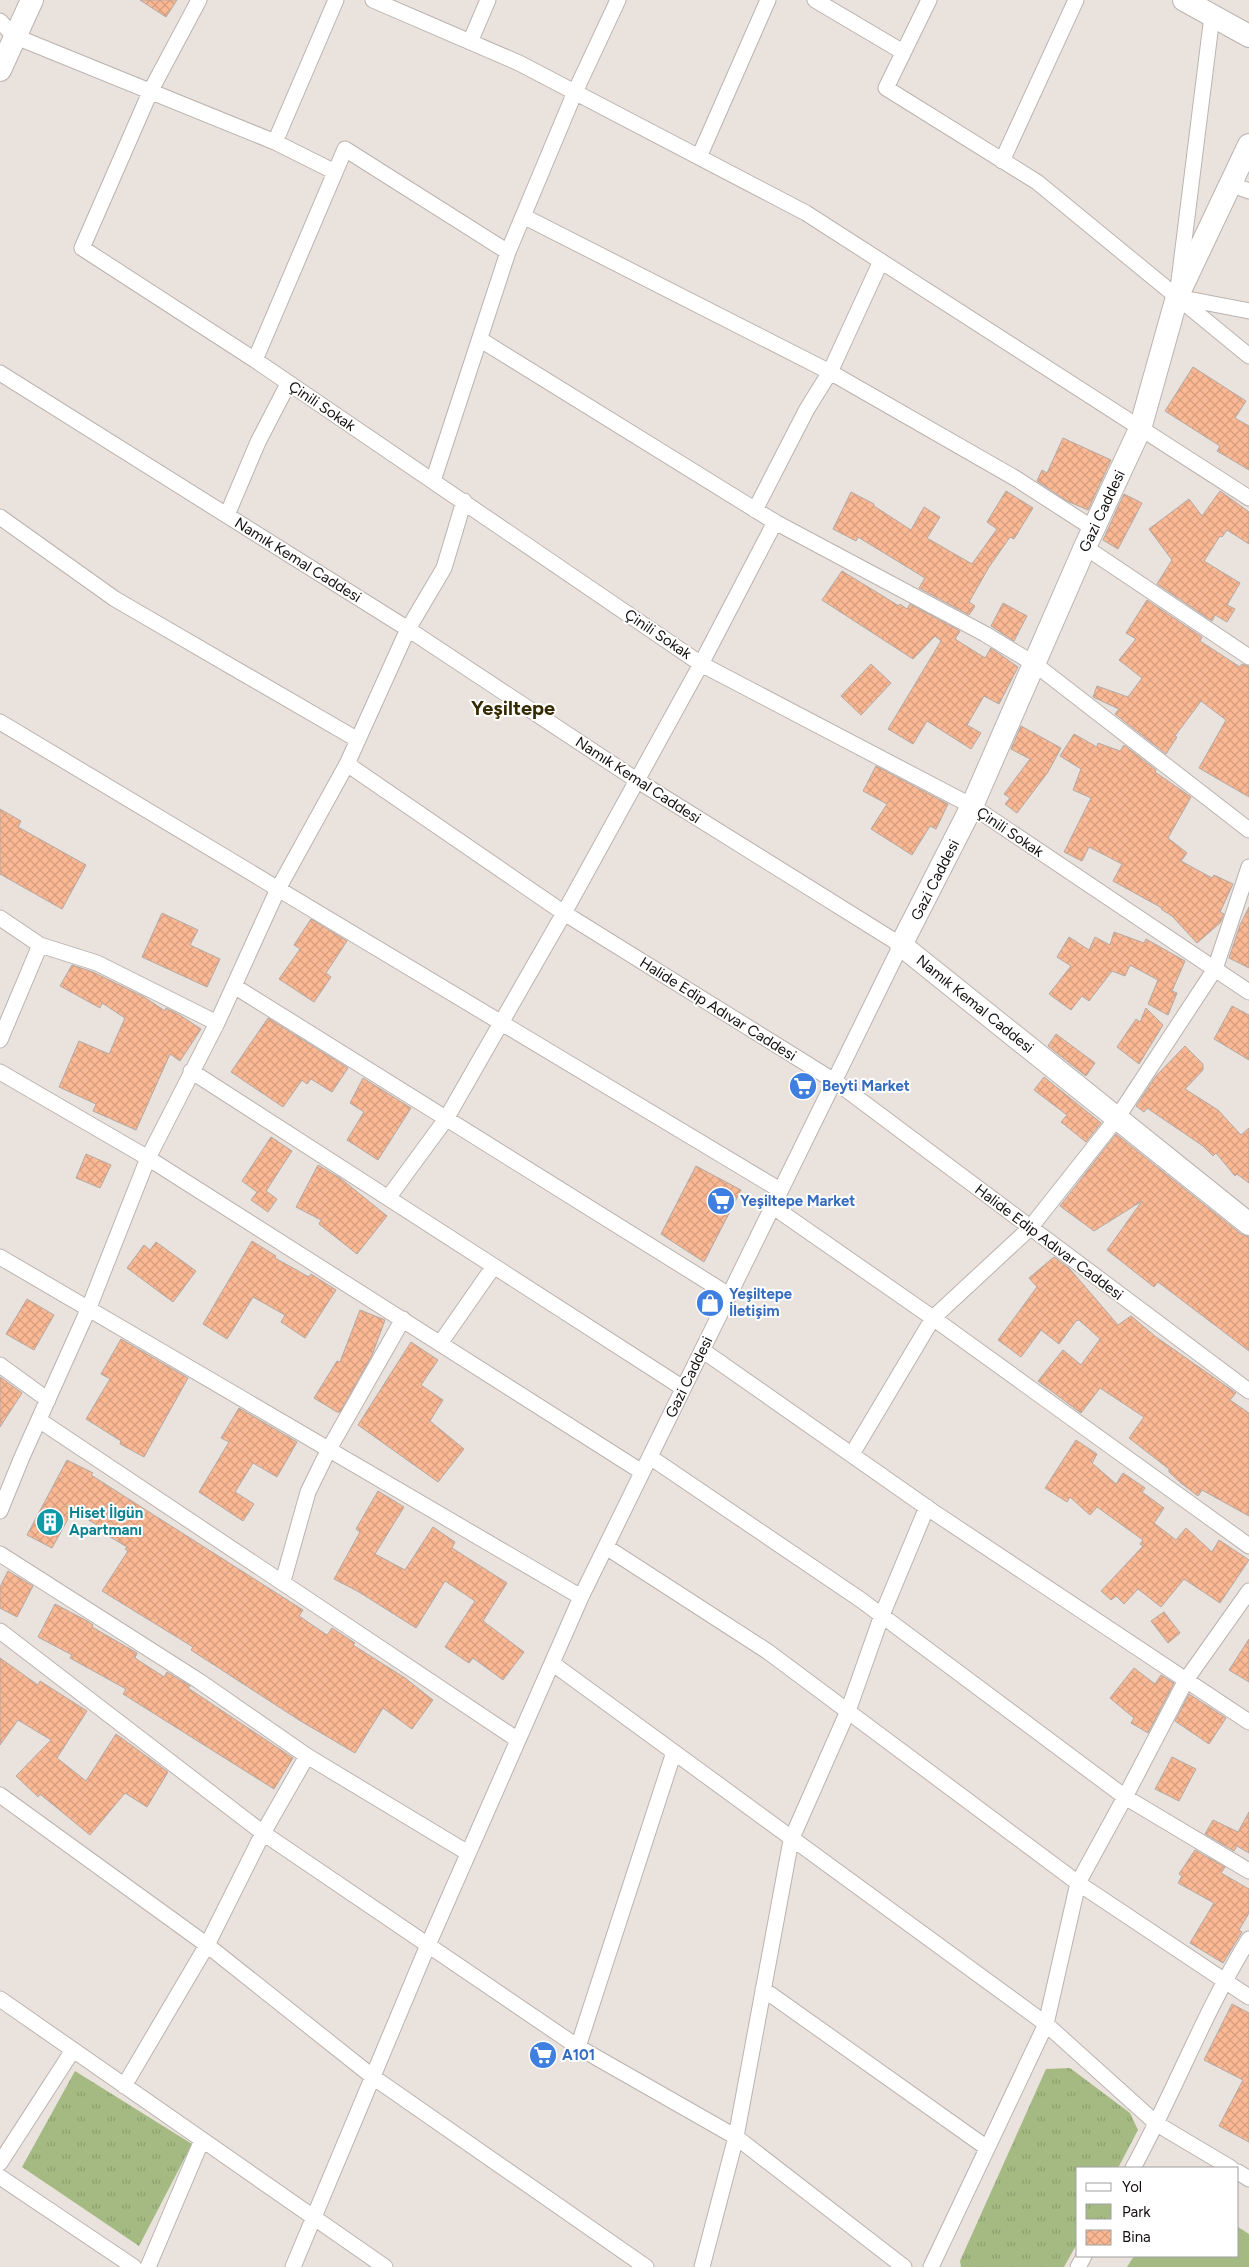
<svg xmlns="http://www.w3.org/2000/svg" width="1249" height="2267" viewBox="0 0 1249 2267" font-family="Figtree,sans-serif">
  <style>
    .park { fill: url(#park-tufts) }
    .pitch { fill: #a4ba82 }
    .building { fill: url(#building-cross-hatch); stroke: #b2aaa6 }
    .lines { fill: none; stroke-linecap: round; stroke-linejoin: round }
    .street-casing { stroke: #bbb3af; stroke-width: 17 }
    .secondary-casing { stroke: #bbb3af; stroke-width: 24 }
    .street { stroke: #fff; stroke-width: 15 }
    .secondary { stroke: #fff; stroke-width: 22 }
    .labels { text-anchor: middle; stroke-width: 4; stroke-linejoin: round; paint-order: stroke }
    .street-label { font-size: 15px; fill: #13100f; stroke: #fff }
    .shop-label { font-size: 15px; font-weight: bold; fill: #366cbe; stroke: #fff; text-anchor: start }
    .culture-label { font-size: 15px; font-weight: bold; fill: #0d838f; stroke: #fff; text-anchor: start }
    .district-label { font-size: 20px; font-weight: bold; fill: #342b00; stroke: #fff }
  </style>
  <defs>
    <pattern id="park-tufts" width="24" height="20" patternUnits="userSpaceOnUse" patternTransform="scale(1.25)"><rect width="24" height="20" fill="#a4ba82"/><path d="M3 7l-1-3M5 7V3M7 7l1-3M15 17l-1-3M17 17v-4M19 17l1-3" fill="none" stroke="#8c9f6f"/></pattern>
    <pattern id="building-cross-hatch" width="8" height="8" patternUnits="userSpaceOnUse" patternTransform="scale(1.25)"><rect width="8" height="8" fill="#fab894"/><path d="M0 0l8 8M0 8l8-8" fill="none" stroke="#d59d7e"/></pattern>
  </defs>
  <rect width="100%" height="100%" fill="#eae2dd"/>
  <path class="park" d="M1070 2068 1130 2113 1138 2130 1118 2168H1078V2242L1064 2267H961L960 2261 1046 2069Z
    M75 2071 192 2144 139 2246 22 2167Z"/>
  <path class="pitch" d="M1238 2227 1249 2234V2267H1127L1134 2256H1238Z"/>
  <path class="building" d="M140 0H177L166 17Z
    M1193 367 1246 401 1235 418 1249 426V470L1217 451 1220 446 1165 411Z
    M1063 438 1111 460 1088 510 1067 501 1037 481 1042 470 1047 473Z
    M1006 491 1033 508 1014 539 1010 537 989 567 969 602 975 606 969 615 919 588 925 578 858 537 856 541 833 529 851 492 874 504V506L911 530 924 507 940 517 927 538 972 564 997 529 987 522Z
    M1220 491 1249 512V544L1227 530 1222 537 1220 536 1204 561 1240 583 1227 605 1235 609 1227 622 1215 615 1212 621 1157 584 1172 560 1149 529 1189 499 1202 516Z
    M1124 494 1142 503 1118 549 1103 540Z
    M842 571 899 606 900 604 907 609 910 604 960 631 955 639 985 658 991 648 1018 667 999 704 984 696 967 725 981 733 971 749 927 721 913 744 888 729 941 641 935 636 913 659 822 600Z
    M1147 600 1202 637 1200 641 1240 667 1242 664 1249 666V797L1199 768 1226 720 1201 701 1175 736 1177 737 1166 754 1115 714 1119 709 1093 697 1097 686 1128 697 1142 678 1119 660 1136 639 1126 633Z
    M1003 603 1027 616 1014 641 991 626Z
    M871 664 891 683 861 715 841 696Z
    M1021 726 1061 748 1048 772 1017 813 1005 804 1010 798 1004 794 1030 759 1011 749Z
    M1074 734 1097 747 1098 743 1120 751 1124 745 1156 770 1155 772 1191 797 1168 838 1187 853 1181 861 1212 878 1214 875 1233 884 1220 912 1224 914 1220 923 1197 943 1172 916 1161 909 1162 908 1113 881 1122 864 1089 847 1082 861 1064 852 1091 798 1073 790 1081 769 1060 756Z
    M876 766 948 804 936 829 930 826 912 855 871 829 887 804 863 791Z
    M0 809 21 821 18 827 86 865 62 909 0 874Z
    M1249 907V968L1229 958 1240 925Z
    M162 913 198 930 190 945 220 959 207 987 142 957Z
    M311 919 347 941 326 973 331 977 314 1002 279 979 300 949 294 945Z
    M1114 932 1144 943 1146 939 1185 961 1172 991 1177 993 1168 1015 1148 1004 1158 980 1130 965 1125 976 1112 971 1089 1001 1082 996 1071 1010 1049 994 1071 966 1057 957 1069 937 1089 950 1095 937 1110 945Z
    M72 965 93 972 144 997 165 1011 166 1008 178 1014 201 1029 180 1061 170 1054 136 1130 93 1111 96 1104 59 1087 79 1041 109 1054 125 1018 102 1003 100 1008 60 986Z
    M1232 1006 1249 1015V1060L1214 1039Z
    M1146 1008 1163 1025 1139 1064 1117 1047 1136 1019 1140 1022Z
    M268 1018 348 1068 332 1092 311 1079 307 1084 302 1080 283 1107 231 1072Z
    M1056 1034 1095 1063 1086 1076 1048 1046Z
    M1185 1046 1203 1064V1070L1185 1089 1218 1110 1241 1135 1249 1128V1183L1237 1174 1235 1176 1216 1153 1213 1156 1203 1146 1147 1108 1144 1112 1136 1106 1156 1076Z
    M1044 1077 1101 1123 1086 1142 1061 1122 1067 1115 1034 1090Z
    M363 1078 411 1108 378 1160 347 1140 364 1112 350 1103Z
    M1116 1134 1241 1234 1249 1237V1351L1158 1282 1154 1287 1107 1250 1142 1201 1094 1231 1060 1206Z
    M271 1137 292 1151 266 1191 277 1199 268 1212 251 1200 257 1192 242 1181Z
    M86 1154 111 1165 100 1188 76 1178Z
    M318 1165 340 1178 387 1216 357 1254 319 1224 321 1220 296 1207Z
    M696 1166 741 1190 704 1262 661 1234Z
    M252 1241 276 1256 275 1258 309 1277 311 1274 336 1290 305 1338 281 1322 285 1315 253 1297 227 1339 203 1324Z
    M156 1242 196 1271 173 1302 127 1268 144 1245 150 1250Z
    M1054 1257 1069 1268 1118 1325 1131 1316 1156 1337 1236 1393 1230 1400 1249 1413V1516L1202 1490 1198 1496 1181 1483 1169 1472V1469L1129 1438 1144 1417 1100 1388 1081 1413 1038 1381 1063 1350 1081 1365 1100 1339 1079 1320 1076 1321 1059 1344 1041 1330 1021 1357 998 1340 1037 1287 1029 1278Z
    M27 1299 54 1315 34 1350 6 1334Z
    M360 1310 385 1320 372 1355 340 1412H337L314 1398 337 1361 340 1362Z
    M121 1339 188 1378 144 1457 120 1444 121 1441 86 1419 110 1379 101 1374Z
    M411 1342 438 1360 421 1385 443 1400 430 1421 464 1449 438 1482 358 1425Z
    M0 1377 22 1393 0 1427Z
    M239 1408 297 1442 277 1477 253 1463 235 1492 254 1504 243 1521 199 1492 229 1442 221 1438Z
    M1076 1440 1097 1454 1092 1463 1116 1484 1123 1473 1145 1488 1142 1492 1164 1508 1154 1523 1176 1540 1186 1528 1212 1552 1219 1540 1249 1560 1220 1603 1184 1579 1161 1607 1138 1589 1124 1604 1116 1596 1111 1600 1101 1591 1143 1546 1140 1544 1143 1540 1097 1507 1090 1515 1070 1497 1067 1502 1045 1488Z
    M67 1460 93 1473 91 1475 303 1610 299 1616 327 1635 332 1628 355 1643 353 1645 405 1678 433 1700 412 1729 383 1708 355 1753 299 1720 191 1650 193 1647 102 1591 128 1551 125 1549 127 1547 102 1532 103 1529 73 1510 52 1548 27 1535Z
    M378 1491 404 1507 375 1554 405 1570 433 1527 455 1542 452 1548 507 1583 483 1621 524 1652 503 1680 473 1658 469 1663 445 1647 475 1601 445 1581 416 1628 359 1592 334 1579 360 1532 356 1529Z
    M8 1571 33 1586 17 1617 0 1608V1587Z
    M55 1604 89 1622 93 1625 92 1627 137 1653 135 1658 164 1677 167 1672 190 1686 188 1688 293 1758 274 1789 123 1694 126 1689 70 1658 72 1655 38 1637Z
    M1164 1612 1180 1633 1168 1643 1151 1621Z
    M1249 1639V1682L1229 1670Z
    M0 1658 38 1685 40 1681 87 1711 57 1758 86 1781 116 1734 168 1772 147 1807 125 1793 90 1835 40 1794 38 1797 16 1776 51 1740 18 1720 0 1745Z
    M1134 1668 1155 1684 1161 1675 1174 1683 1148 1733 1131 1723 1134 1718 1110 1698Z
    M1189 1694 1226 1718 1209 1744 1175 1721Z
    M1172 1757 1196 1769 1179 1801 1155 1789Z
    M1249 1812V1853L1237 1846 1234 1851 1205 1834 1213 1820 1238 1832Z
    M1195 1850 1225 1867 1221 1873 1249 1889V1913L1239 1930 1242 1932 1223 1963 1190 1943 1214 1903 1178 1883 1182 1876 1179 1874Z
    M1232 2004 1249 2013V2142L1219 2126 1243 2080 1204 2060Z"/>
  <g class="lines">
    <defs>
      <path id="street" d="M199 0 151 90 82 248 255 360 701 664 972 806 1249 992
        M373 0 519 63 806 213 1249 498
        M815 0 903 52
        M929 0 886 88 1037 182 1249 356
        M1212 16 1177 297 1249 311
        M0 21 14 36 275 142 335 172
        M470 42 488 0
        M275 142 336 0
        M699 157 768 0
        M1002 161 1076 0
        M1230 184 1249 191
        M523 216 830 372 1015 478 1094 529
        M481 340 775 522 985 634 1036 665 1249 830
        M255 360 345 149 508 252
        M0 373 408 629 638 781 901 945 581 1597 428 1945 293 2267
        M433 481 508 252 575 92 618 0
        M755 510 807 409 830 372 881 261
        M227 515 258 442 288 384
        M0 517 115 599 358 740
        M1085 547 1249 657
        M0 722 780 1190
        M347 764 564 913 836 1082 1249 1391
        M0 918 40 945 97 963 217 1023
        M234 986 729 1295
        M0 1040 40 945
        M191 1071 683 1388
        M0 1072 148 1158 642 1472
        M388 1198 446 1119 564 913 701 664 775 522
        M772 1206 933 1318 1249 1546
        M0 1257 581 1597
        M441 1342 494 1266
        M702 1350 932 1511 1249 1722
        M0 1365 48 1400
        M39 1420 518 1740
        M852 1454 933 1318 1030 1228 1117 1118 1215 969 1249 867
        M650 1457 861 1600 1125 1797 1249 1871
        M0 1511 22 1457 88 1310 148 1158 217 1023 278 889 347 764 408 629 444 568 464 501
        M606 1547 767 1651 1078 1883 1249 1997
        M0 1554 199 1681 307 1756 468 1853
        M283 1581 308 1492 329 1449 403 1319
        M0 1631 263 1833 578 2047 736 2137 904 2267
        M552 1663 1046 2024 1157 2124 1231 2168
        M0 1795 207 1945 373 2077 646 2267
        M763 1989 987 2148
        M0 1999 385 2267
        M578 2047 674 1752
        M124 2086 207 1945 263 1833 307 1756
        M0 2163 73 2050
        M1133 2168C1174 2093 1204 2012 1249 1939
        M1238 2172 1249 2179
        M0 2177 134 2267
        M148 2267 202 2140
        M702 2267 736 2137 791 1840 848 1711 882 1615 927 1507
        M931 2267 1046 2024 1078 1883 1125 1797 1186 1680 1249 1591
        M1078 2267 1084 2256"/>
      <path id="secondary" d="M1184 0 1249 36
        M0 70 32 0
        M1249 145 1177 297 1140 429 1085 547 972 806 901 945 1249 1224"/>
    </defs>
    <use href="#street" class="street-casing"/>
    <use href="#secondary" class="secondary-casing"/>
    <use href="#street" class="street"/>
    <use href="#secondary" class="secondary"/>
  </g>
  <defs>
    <symbol id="supermarket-disc" viewBox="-11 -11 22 22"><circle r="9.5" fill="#3f7fe0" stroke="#fff"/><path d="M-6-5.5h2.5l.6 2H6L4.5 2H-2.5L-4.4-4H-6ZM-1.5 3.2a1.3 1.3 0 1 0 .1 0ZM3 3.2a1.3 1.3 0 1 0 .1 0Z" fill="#fff"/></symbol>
    <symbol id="shop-disc" viewBox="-11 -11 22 22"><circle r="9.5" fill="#3f7fe0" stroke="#fff"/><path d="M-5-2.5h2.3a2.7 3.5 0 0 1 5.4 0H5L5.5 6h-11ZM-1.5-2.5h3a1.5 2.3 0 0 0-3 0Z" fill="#fff"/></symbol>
    <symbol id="building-disc" viewBox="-11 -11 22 22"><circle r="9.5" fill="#0f9aa8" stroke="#fff"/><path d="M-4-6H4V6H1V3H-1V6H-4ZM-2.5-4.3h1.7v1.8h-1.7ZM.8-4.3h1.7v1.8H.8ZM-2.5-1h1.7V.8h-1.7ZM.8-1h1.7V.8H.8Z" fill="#fff"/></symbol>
  </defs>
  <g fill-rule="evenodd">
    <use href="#supermarket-disc" x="787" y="1070" width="32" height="32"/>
    <use href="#supermarket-disc" x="705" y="1185" width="32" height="32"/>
    <use href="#shop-disc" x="694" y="1287" width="32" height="32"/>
    <use href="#building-disc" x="34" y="1506" width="32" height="32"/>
    <use href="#supermarket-disc" x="527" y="2039" width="32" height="32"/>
  </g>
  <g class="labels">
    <g class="street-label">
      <text transform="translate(322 406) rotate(34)" y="5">Çinili Sokak</text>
      <text transform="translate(1102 511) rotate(-65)" y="5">Gazi Caddesi</text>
      <text transform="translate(298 560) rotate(32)" y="5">Namık Kemal Caddesi</text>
      <text transform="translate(658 634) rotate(34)" y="5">Çinili Sokak</text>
      <text transform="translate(638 780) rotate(33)" y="5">Namık Kemal Caddesi</text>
      <text transform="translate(1010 832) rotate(34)" y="5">Çinili Sokak</text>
      <text transform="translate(935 880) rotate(-63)" y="5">Gazi Caddesi</text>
      <text transform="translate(975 1004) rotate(39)" y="5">Namık Kemal Caddesi</text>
      <text transform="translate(718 1009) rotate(32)" y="5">Halide Edip Adıvar Caddesi</text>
      <text transform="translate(1049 1242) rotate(37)" y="5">Halide Edip Adıvar Caddesi</text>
      <text transform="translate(689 1377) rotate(-64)" y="5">Gazi Caddesi</text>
    </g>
    <g class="shop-label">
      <text x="822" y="1091">Beyti Market</text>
      <text x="740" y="1206">Yeşiltepe Market</text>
      <text x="729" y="1299">Yeşiltepe<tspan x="729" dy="17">İletişim</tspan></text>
      <text x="562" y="2060">A101</text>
    </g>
    <g class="culture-label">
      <text x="69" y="1518">Hiset İlgün<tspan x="69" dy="17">Apartmanı</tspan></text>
    </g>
    <g class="district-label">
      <text x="513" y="715">Yeşiltepe</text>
    </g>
  </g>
  <rect x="1076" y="2167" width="162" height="90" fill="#ffffff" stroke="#a19f9f"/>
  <rect x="1086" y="2183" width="25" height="8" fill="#ffffff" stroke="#a19f9f"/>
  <text x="1122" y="2192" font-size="15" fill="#13100f">Yol</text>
  <rect x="1086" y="2204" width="25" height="15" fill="url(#park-tufts)" stroke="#a19f9f"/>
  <text x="1122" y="2217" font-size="15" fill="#13100f">Park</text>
  <rect x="1086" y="2230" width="25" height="15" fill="url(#building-cross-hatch)" stroke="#a19f9f"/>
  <text x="1122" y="2242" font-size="15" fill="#13100f">Bina</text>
</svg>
